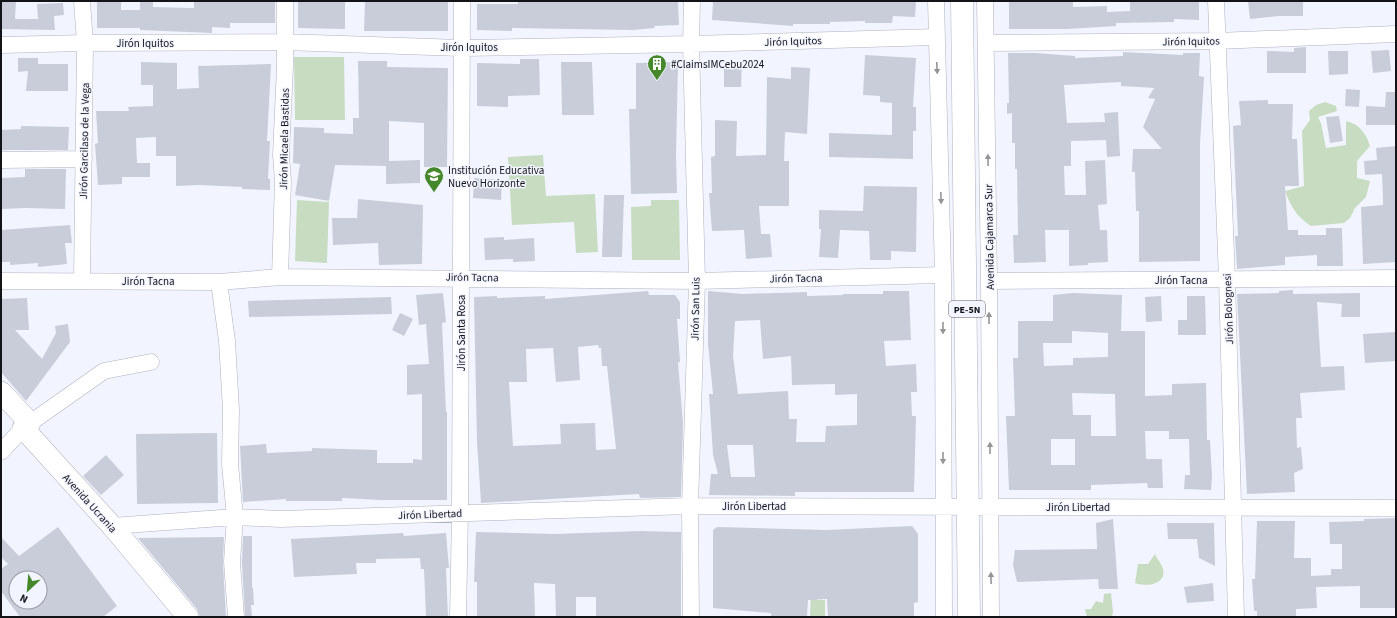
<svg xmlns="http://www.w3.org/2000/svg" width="1397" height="618" viewBox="0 0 1397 618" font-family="'Source Sans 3',sans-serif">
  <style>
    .green { fill: #c7dcc1 }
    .building { fill: #c9cdd9; fill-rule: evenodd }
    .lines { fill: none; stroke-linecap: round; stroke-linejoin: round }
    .minor-casing { stroke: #aeb2be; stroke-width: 17 }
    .major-casing { stroke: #aeb2be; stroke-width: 22 }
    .highway-casing { stroke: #aeb2be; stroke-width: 23 }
    .minor { stroke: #fff; stroke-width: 16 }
    .major { stroke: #fff; stroke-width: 21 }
    .highway { stroke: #fff; stroke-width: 22 }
    .oneway { fill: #959597 }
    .labels { text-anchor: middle; stroke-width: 3; stroke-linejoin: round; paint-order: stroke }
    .shield { fill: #f2f5ff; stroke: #56585d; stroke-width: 1 }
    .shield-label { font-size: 10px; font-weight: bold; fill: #131418 }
    .street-label { font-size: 11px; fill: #131418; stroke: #f2f5ff }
    .poi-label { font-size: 11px; fill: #131418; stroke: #f2f5ff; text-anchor: start }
  </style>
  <rect width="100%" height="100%" fill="#f2f5ff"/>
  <path class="green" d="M294 57H344L345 120H295Z
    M1325 102 1336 106 1337 111 1318 117 1321 123 1326 148 1346 145V121C1359 124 1366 133 1370 146L1357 161V178L1370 181 1366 197 1355 208 1350 218 1344 223 1311 226C1297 217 1291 207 1285 191L1304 186 1302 131 1310 120 1309 111 1316 105Z
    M543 155 546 196 595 194 598 252 576 253 574 222 512 225 508 157Z
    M297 200 329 202 327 263 295 261Z
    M651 200H679L680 260H632L631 207 651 206Z
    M1155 554C1157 559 1162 564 1163 569 1167 585 1145 587 1135 583L1138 564H1148Z
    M816 573 817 600H825V617H810L811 589Z
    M1111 593 1113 611 1112 617H1087L1085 609H1091L1096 601 1103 603 1104 594Z"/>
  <path class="building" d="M1 1H16L15 19H38L37 4 63 3 64 15 54 16 55 30 1 29Z
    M140 1H153V7L194 8V1H275V23H230V28L212 27V33L140 30V28H97V2H121V10H140Z
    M298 1H345V29L298 28Z
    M365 1H448V31H364Z
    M518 1 678 2 679 25 654 26 655 28 632 30 512 28V31L477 30V4H518Z
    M713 1H916L915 17 893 16 892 23H865V21L830 22V24H793V26L712 20Z
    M1009 1H1073V7L1107 6V12L1130 11V1H1199V20L1174 19V22L1116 23V26L1067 29H1009Z
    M1248 1H1303V16H1279L1250 19Z
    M1306 47V73H1267V51L1294 52V48Z
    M1389 50 1391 71 1373 73 1371 51Z
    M1328 51H1348V74L1329 75Z
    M1123 52 1183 55V53H1200L1199 76 1204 77 1200 144V261L1139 262V211H1136L1135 172H1132L1133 149H1162L1143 127 1155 99 1148 98 1154 88 1121 86V82L1064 85 1067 123 1105 122 1104 113 1118 112 1120 156 1107 157 1106 140 1071 141V166H1064L1065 195H1086L1085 161 1105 160 1107 204 1098 205 1100 230H1107L1108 262 1088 263V265L1069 266V230H1045L1046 262 1014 263 1013 235H1018L1017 169H1015V143H1012V113L1007 114V103H1009L1008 53H1035L1075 56V58L1123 56Z
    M865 55 916 58 913 107H916V131H913V159L829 157V133L892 135V103L880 102V96L863 95Z
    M18 58H38V64H68V91H26L28 71 18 72Z
    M520 59H539L540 95 508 96V107L477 106V63L520 64Z
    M358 61H387V67L448 68 447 167H424V123L389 121V161L420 160V183L386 184V166L335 165 329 201 295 195 300 164 293 163 294 127 324 128V133L353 134V118H359Z
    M141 62 177 63V89L199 88 198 66 271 64 267 141H270L268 179H270V190L242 189V187L199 185 176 186V156H156V137L136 138 137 163H150V177H122V184L98 185 95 144 98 143 96 111H129L128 107 153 106V85H141Z
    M561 62H592L594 115H562Z
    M678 62 676 155 677 193 631 194 629 109H636V63Z
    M724 62H742L741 87H724Z
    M791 67 810 68 807 134 785 132 784 161H789V206H759L761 234H770L772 257 746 259 744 230 712 231 709 193H712L711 157 715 156V120L737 121 736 156 766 155 767 77 791 79Z
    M1346 89 1360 90 1359 107 1345 106Z
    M1386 92H1396V125H1366V106L1385 107Z
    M1268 100V104H1293L1292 139H1297L1299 186H1285L1288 230H1298V235H1326V228H1342L1343 266H1317V255L1285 257V265L1237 269 1235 236H1238L1233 126 1241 125 1239 101Z
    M1339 116 1343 141 1330 143 1326 117Z
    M21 126 69 127 68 150H1V130L21 129Z
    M1396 146V262L1363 264 1361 207 1383 205V198L1382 174 1365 175 1364 161 1377 160 1376 148Z
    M25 169H66L65 209 25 208 1 209V178L25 177Z
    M474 178 502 180 501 200 473 198Z
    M864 186 917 187 916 252 891 251V260H870L869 231 840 230 838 258 819 257 821 229H819V210L863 211Z
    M604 195H624L622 257H602Z
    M358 199 423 205 422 264 379 265 378 243 333 245 332 218H357Z
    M70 225 72 243H65L67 264 38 267V263L10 265V262H1V230Z
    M504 237V240L534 238 535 261 513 262V259L485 260 484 238Z
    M1293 290V294L1360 293V317H1341L1342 304 1317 302 1321 367 1344 366 1345 390 1300 393 1302 418H1296L1297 448 1301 447 1303 469 1294 473 1295 492 1247 494 1237 294 1279 293V291Z
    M648 291 649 295H675L680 302V319H677L680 362H678L683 423 681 497 640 498 639 494 481 503 477 442 474 297 497 296V298L545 296V299ZM598 345 599 348H601L602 366H607L616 449 596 450 595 423 560 424 561 444 513 446 509 382H527L526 349 553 348 556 382 580 380 578 347Z
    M708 291 743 294 807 292V296L843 295V294H883V291H909L911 340 884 341 886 366 916 364 917 392H911L912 416H916L914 492H795V496L709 495 711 474H718L713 455 709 394H713L708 344ZM760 320 763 359 791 356 792 385 835 384V395L857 394V425L826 426 825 442H796L797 419H789L788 391 738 394 733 356 735 321ZM727 445H753L755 477H731Z
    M443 293 446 322 442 323 446 412H447V500H381L342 498V501H286V499L243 502 240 446 266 444 267 453 312 451V448L377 450V463H413V459L422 460V394L407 395V365L429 364 426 324 419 325 416 295Z
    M1073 293 1122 295 1121 331H1145V396L1172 395V384L1206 383 1207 440H1210L1212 477 1211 490 1184 489 1185 475H1190L1189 439H1169V431H1145L1146 459H1162L1163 488H1148L1147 483 1091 485V490H1009L1006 416H1015L1013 358H1018V321H1053V295ZM1072 331 1108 333V357L1073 358V365L1044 366 1043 343H1072ZM1072 393 1115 394 1116 436H1091V415H1073ZM1051 439H1075V465H1051Z
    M1161 296 1162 321 1146 322 1145 297Z
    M1187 296H1205L1206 335H1178V320H1187Z
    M391 297 392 314 249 317 248 301Z
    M27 298 29 330H15L42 359 56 333 55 326 68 324 70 342 26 401 1 372V299Z
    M400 313 413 319 404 336 392 330Z
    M1396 332V361L1365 363 1363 334Z
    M217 433 218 503 137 504 136 434Z
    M106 455 124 475 101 495 83 476Z
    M1396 518V608H1360V586L1316 587 1317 608 1296 609V617H1257V611H1254L1252 579H1255L1257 521H1295L1294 558H1311V576L1331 575V569H1342V544H1330L1329 522 1364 521V519Z
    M1113 519 1118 589H1099L1098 579 1017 582 1013 565 1015 550 1097 549 1096 523Z
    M1167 523H1214L1215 566 1199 558 1197 539H1168Z
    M912 526 918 534V602L914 603V617H828L827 599 808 600 807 617H771V613L713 608V530L717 527 826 530Z
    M58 527 117 606 103 617H20L1 591V569L8 564 1 557V537L19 556ZM16 578H40V602H16Z
    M640 531 681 532V617H596V597H576V617H556L555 584 534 583 535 617H477V582H474L476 532 555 534Z
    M403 533 404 536 446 533 449 568H446L448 617H426L424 569H421L420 558 376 559V563H356L357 574 294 577 291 539Z
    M243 536H252V588H253L254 605H251L252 617H245L242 562Z
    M224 537 223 563 226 617H200L197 609 138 538Z
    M1213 583 1214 601 1187 603 1184 587Z"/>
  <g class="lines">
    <defs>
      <path id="minor" d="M936 1 943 275 944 617
        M985 1 989 281 991 617
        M1216 1 1227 279 1236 617
        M986 43 1217 41 1396 34
        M1 45 85 43 284 42 461 48 691 44 937 37
        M1 160 84 159
        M280 277 283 181 281 155 285 67V1
        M1 281 219 282 280 277 697 281 943 275
        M82 281 85 43 82 1
        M989 281 1396 278
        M219 282 227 341 231 410 230 464 235 517 232 562 236 617
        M30 423 104 371 151 362
        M1 452 23 428
        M112 526 235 517 281 519 690 506 1396 508
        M458 617 460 513 462 1
        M691 617 690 506 697 281 691 44 692 1"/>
      <path id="major" d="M1 392 30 423 23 428 112 526 188 617"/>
      <path id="highway" d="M962 1 969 617"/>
    </defs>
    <use href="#minor" class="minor-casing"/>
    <use href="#major" class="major-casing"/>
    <use href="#highway" class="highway-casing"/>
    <use href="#minor" class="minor"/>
    <use href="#major" class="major"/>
    <use href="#highway" class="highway"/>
  </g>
  <defs><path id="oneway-solid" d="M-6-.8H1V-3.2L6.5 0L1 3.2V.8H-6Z"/></defs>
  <g class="oneway">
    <use href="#oneway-solid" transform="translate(937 68) rotate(88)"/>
    <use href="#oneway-solid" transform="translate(988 160) rotate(-91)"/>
    <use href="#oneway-solid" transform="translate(941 198) rotate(88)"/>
    <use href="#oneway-solid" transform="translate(989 318) rotate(-90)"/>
    <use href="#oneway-solid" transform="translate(943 328) rotate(90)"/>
    <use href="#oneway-solid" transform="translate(990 448) rotate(-90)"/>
    <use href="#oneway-solid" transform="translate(943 458) rotate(90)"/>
    <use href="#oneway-solid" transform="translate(991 578) rotate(-91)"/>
  </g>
  <defs>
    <symbol id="building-pin" viewBox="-11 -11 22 30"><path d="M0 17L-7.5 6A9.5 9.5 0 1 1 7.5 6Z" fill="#44882b" stroke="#f2f5ff"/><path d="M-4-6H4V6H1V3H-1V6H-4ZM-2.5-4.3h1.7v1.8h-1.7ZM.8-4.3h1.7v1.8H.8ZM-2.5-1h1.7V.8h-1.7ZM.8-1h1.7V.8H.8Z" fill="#fff"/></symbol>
    <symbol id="school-pin" viewBox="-11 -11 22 30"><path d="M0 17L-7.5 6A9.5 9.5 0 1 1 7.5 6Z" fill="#44882b" stroke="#f2f5ff"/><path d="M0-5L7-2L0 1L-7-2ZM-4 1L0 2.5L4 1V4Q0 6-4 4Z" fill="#fff"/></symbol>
  </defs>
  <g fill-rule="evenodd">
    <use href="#building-pin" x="646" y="53" width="22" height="30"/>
    <use href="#school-pin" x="423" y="165" width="22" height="30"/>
  </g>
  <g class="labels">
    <rect class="shield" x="949" y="301" width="36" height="16" rx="3"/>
    <g class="shield-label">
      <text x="967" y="313">PE-5N</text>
    </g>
    <g class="street-label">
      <text transform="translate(793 41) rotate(-2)" y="4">Jirón Iquitos</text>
      <text transform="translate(1191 41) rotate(-1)" y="4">Jirón Iquitos</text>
      <text x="145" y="47">Jirón Iquitos</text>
      <text x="469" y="51">Jirón Iquitos</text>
      <text transform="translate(284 139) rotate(-89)" y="4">Jirón Micaela Bastidas</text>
      <text transform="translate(84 141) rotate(-89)" y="4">Jirón Garcilaso de la Vega</text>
      <text transform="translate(989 237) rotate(-91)" y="4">Avenida Cajamarca Sur</text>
      <text transform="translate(472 277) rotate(1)" y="4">Jirón Tacna</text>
      <text transform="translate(796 278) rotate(-1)" y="4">Jirón Tacna</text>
      <text x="1181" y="284">Jirón Tacna</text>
      <text x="148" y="285">Jirón Tacna</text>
      <text transform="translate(695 309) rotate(-89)" y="4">Jirón San Luis</text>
      <text transform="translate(1228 309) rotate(-92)" y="4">Jirón Bolognesi</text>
      <text transform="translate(461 333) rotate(-90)" y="4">Jirón Santa Rosa</text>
      <text transform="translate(90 503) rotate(48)" y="4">Avenida Ucrania</text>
      <text x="754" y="510">Jirón Libertad</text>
      <text x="1078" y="511">Jirón Libertad</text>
      <text transform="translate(430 514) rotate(-2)" y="4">Jirón Libertad</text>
    </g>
    <g class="poi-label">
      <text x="671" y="68">#ClaimsIMCebu2024</text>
      <text x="448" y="174">Institución Educativa<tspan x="448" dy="13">Nuevo Horizonte</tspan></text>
    </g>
  </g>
  <rect width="1397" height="618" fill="none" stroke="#131418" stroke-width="4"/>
  <g transform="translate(28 590) rotate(206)"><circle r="19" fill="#f2f5ff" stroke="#999ba3"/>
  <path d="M0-3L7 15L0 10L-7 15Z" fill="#44882b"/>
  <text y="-6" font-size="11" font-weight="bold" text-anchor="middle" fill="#131418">N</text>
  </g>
</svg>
